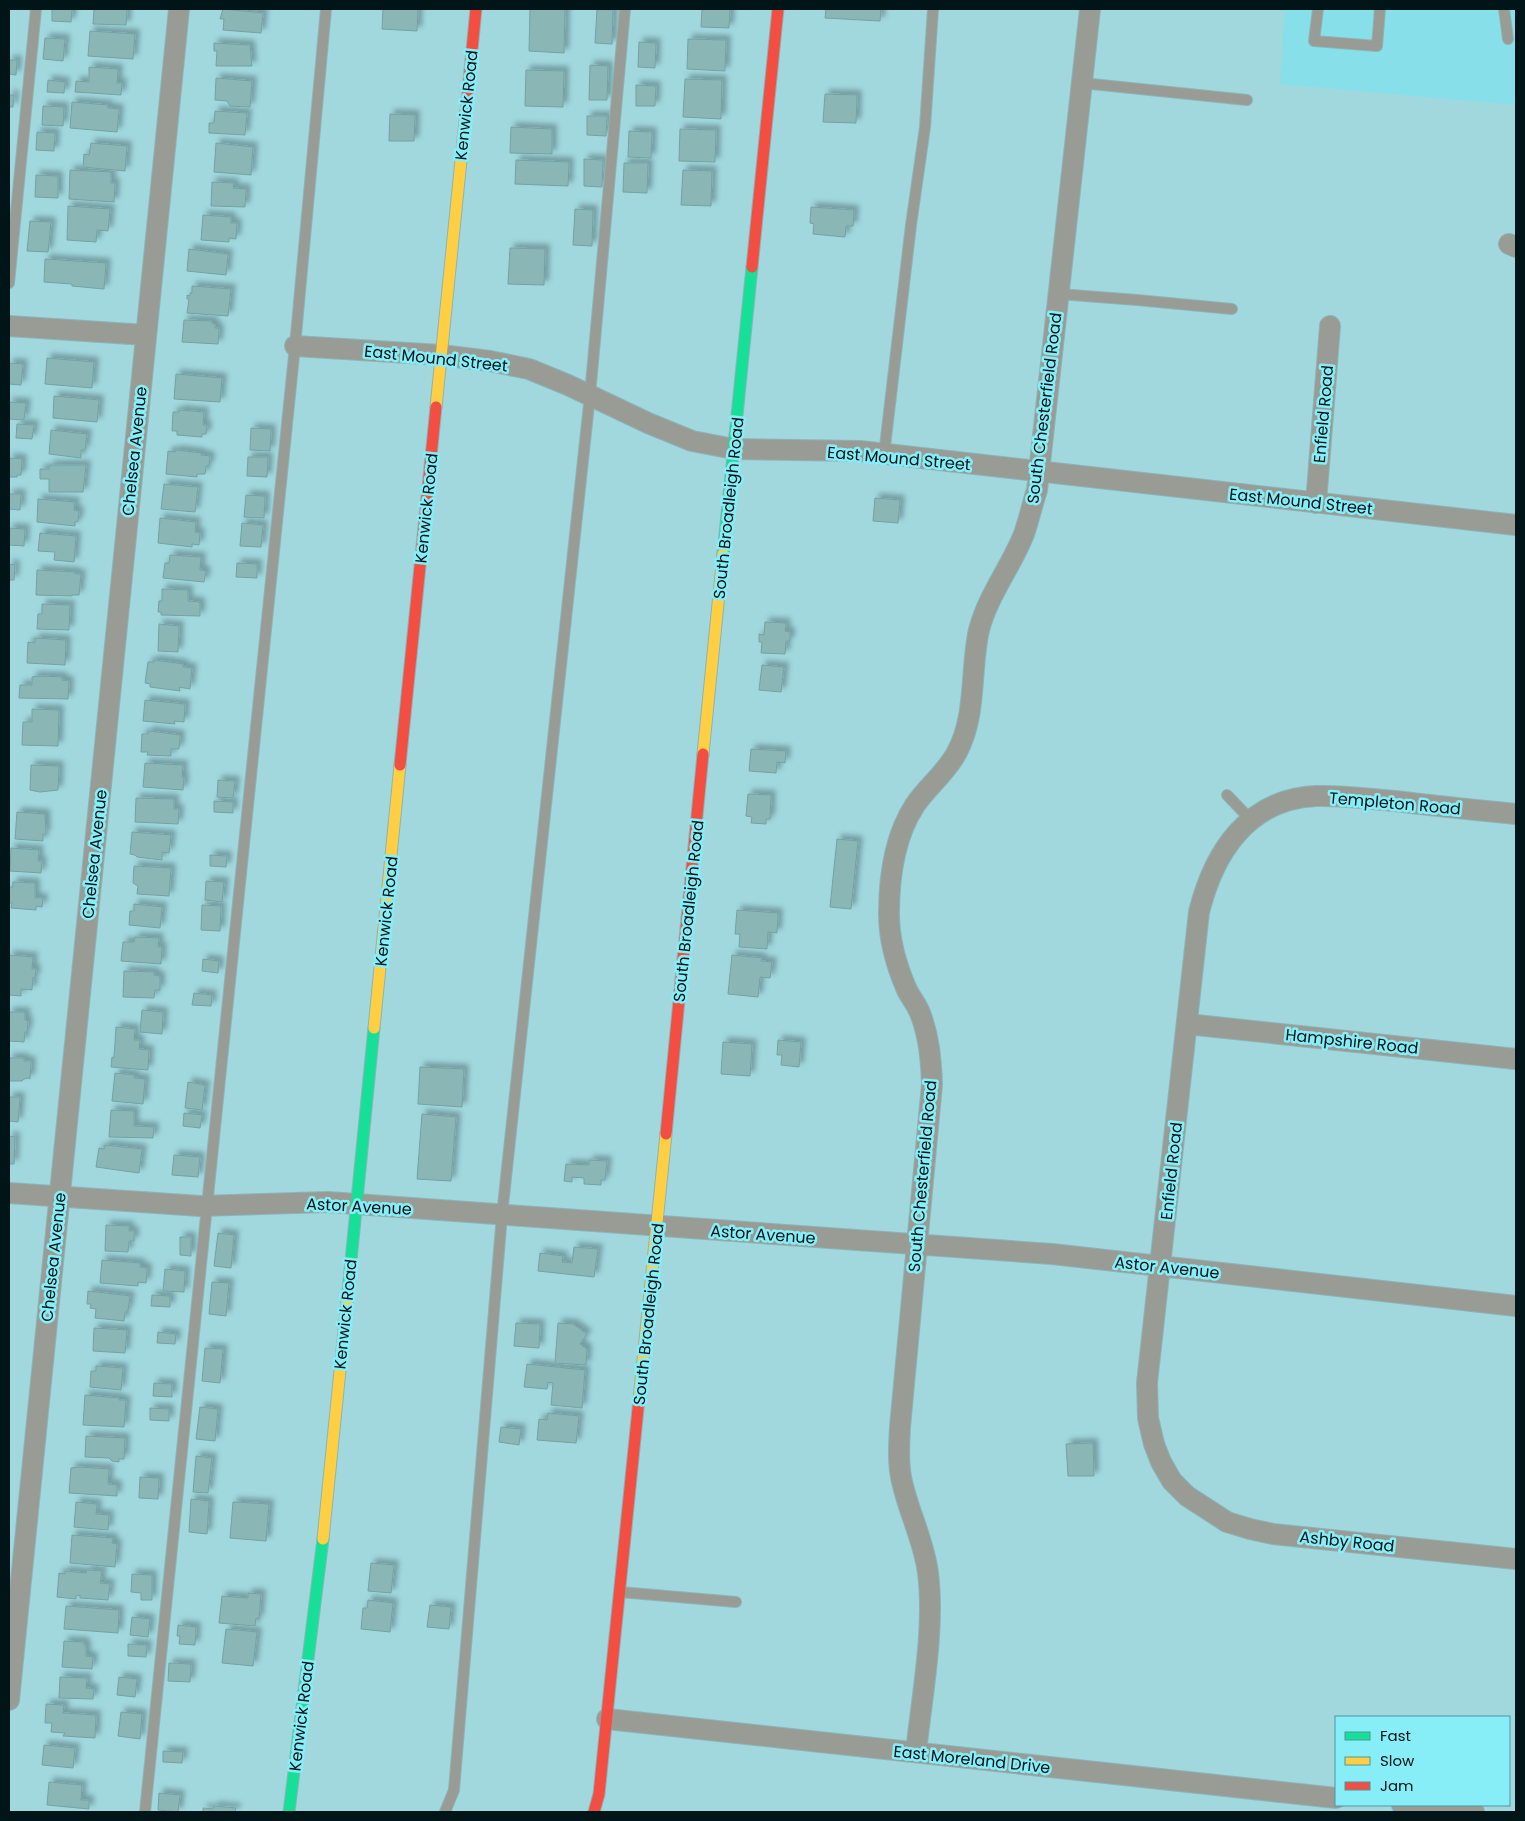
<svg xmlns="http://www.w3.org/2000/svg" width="1525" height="1821" viewBox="0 0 1525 1821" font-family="Poppins,sans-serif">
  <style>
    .built { fill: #87e0e9 }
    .building { fill: #8ab6b6; stroke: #74a2a2; filter: url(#shadow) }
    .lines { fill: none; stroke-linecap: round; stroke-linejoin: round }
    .lane-casing { stroke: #8cb4b9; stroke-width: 12 }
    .street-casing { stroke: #8cb4b9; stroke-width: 22 }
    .fast-casing { stroke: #8cb4b9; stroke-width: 13 }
    .slow-casing { stroke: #8cb4b9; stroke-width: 13 }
    .jam-casing { stroke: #8cb4b9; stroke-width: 13 }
    .lane { stroke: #989c94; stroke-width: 10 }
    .street { stroke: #989c94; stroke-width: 20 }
    .fast { stroke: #16e098; stroke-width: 11 }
    .slow { stroke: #ffcf43; stroke-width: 11 }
    .jam { stroke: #f24e42; stroke-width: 11 }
    .labels { text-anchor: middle; stroke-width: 5; stroke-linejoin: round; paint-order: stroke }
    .street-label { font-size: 16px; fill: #011417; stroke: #87edf7 }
  </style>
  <defs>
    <filter id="shadow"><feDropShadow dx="4.5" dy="-4.5" stdDeviation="2.5" flood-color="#0004"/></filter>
  </defs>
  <rect width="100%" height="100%" fill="#a0d8de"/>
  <path class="built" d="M1285 9H1516V105L1280 84Z"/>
  <path class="building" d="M52 9H72L71 22 52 21Z
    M94 9H127L126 25 93 24Z
    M223 9 263 13 261 33 223 30 224 19H220Z
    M383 9H418L417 31 382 29Z
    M530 9H565L564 53 529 51Z
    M597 9 613 10 612 44 595 43Z
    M702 9H730L729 28 701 27Z
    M826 9H881L880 21 825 18Z
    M90 31 135 34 133 59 88 56Z
    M45 38 65 39 63 61 43 59Z
    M688 39 726 40 725 71 687 69Z
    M639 42 656 43 655 68 638 67Z
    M214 43 250 45 252 66H216L217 51H214Z
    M9 60H17L16 75 9 74Z
    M590 65 608 66 607 100H589Z
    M89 67 118 69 117 83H122L121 95 75 92 76 81 89 82Z
    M526 70 564 71 563 107 525 106Z
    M216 78 252 81 250 107 230 106 227 101 215 100Z
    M685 79 722 80 721 119 683 117Z
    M48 80 65 82 64 93 47 92Z
    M636 85 656 86 655 106H636Z
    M825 94 857 95 856 123 823 122Z
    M9 95H14L13 107H9Z
    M72 102 108 105V108L119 109 117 132 70 128Z
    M43 106 64 107 63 126 42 125Z
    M215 111 247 113 245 135 209 133V123H214Z
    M390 114 415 115 414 141H389Z
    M587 116H607L606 136 587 135Z
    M511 127 552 129V154L510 153Z
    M680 129 716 130 715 162 679 161Z
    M629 131 652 132 651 158 628 157Z
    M37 132 55 133 54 151 36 150Z
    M91 143 127 146 125 171 83 167 84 154 89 155Z
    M216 143 253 147 251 175 214 172Z
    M584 159 603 160 602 187 584 186Z
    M516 160 569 162 568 186 515 184Z
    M624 163H648L647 193 623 192Z
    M70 170 111 172V183H115L114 202 69 199Z
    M683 170 712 171 711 206 681 205Z
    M36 175 58 176V198L35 197Z
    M212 182 234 183 233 188 246 189 245 207 211 206Z
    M68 206 110 209 108 231 97 230 96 242 67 240Z
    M811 207 854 210 853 226H846L845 237 813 234 814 224 810 223Z
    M575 209 593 210 592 246 573 245Z
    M203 215 231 217V223H237L236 239 229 238V242L201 240Z
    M30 221 51 222 48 252 27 251Z
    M510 248 545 249 544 285 508 284Z
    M189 249 228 254 226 275 187 271Z
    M45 259 106 263 104 289 72 286V284L44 282Z
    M192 286 231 289 228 316 187 313 189 299H187V295L190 296V293H192Z
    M184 320 212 321V323L215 324V328H219L218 344 182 342Z
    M47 358 94 362 92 388 45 384Z
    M9 363 23 364 21 385 9 384Z
    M176 374 222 378 220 402 174 399Z
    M54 396 99 400 97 422 53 418Z
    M9 402 26 403 24 420 9 419Z
    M179 410 204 412 203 425H207L206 434H202V437L177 435V431H172L173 412H179Z
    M17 424 34 425 32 439 16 438Z
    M251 428 271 429 270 451 250 450Z
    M51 430 87 434 85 450H81V458L49 454Z
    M176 450 201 453V455L210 456 209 466H206L205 474H197V477L166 474 168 451 175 452Z
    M248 457H268L267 477 247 476Z
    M9 458 22 459 21 475H17V477H9Z
    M50 465H86L83 492H49V479H40V469H49Z
    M164 484 198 487 195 512 161 509Z
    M9 494H21L20 510 9 509Z
    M246 495 265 496 264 518 244 517Z
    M875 498 900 500 898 523 873 521Z
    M38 499 75 502 74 510 79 511 78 521 75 522V526L37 522Z
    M160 518 196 522 195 532 200 533 199 545 192 544V547L158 543Z
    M242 523 263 525 261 547 240 546Z
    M9 528 25 529 24 546 9 545Z
    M40 533 76 536 74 562 54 560 55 552 38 551Z
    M170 555 201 557 200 570 206 571 204 582 163 578 165 563H169Z
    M237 563 257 564V578L236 577Z
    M9 564 15 565 14 580H9Z
    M37 570 75 572V574H81L79 595H73L72 596 36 595Z
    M162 589 188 590V601L200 602V616L161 615V612H158L159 601H162Z
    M42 604 70 605 69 630 37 629 38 614H42Z
    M765 622 786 623 785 631 790 632V641H786L785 654 761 653 762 642H759V634L764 635Z
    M159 624 179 626 178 652 158 651Z
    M35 638 66 640 65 665 27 663 28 642 35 643Z
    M154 660 183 664V667L192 668 190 689 179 687 180 691 150 687V684L145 683 148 662H154Z
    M762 665 784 667 781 692 759 690Z
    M38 676 62 677V680L69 681 68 699 19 698 20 685H32V677Z
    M145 700 185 704 184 722 174 721 175 724 143 721Z
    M32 709 59 710 58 746 22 745 23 722H32Z
    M149 731 180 735 179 749H171V756L147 755 148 752H141L142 734H148Z
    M751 749 786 751 785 763 777 762 776 773 749 771Z
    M145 763 183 765 182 777H184L183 790 143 787Z
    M31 765 59 766 58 790 40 792 30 790Z
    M218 780 235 781 233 798 217 797Z
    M748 794 771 795 770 819H766V824L751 823 752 817 746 816Z
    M136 798 174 799V809H179L178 824 135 822Z
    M214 801 233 802V813L214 812Z
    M17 812 45 814 46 834H43V841L15 839Z
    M132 832 171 835 169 853 162 852V860L137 857 135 855 130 854Z
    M837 839 858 841 851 909 830 907Z
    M11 848 39 850 38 861H42L41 873 10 871Z
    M210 855 227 856 226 867 210 866Z
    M134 866 171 868 169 896 137 894 138 886 133 883Z
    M206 881 224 882 222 902 205 900Z
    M13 882 35 883V898H43L42 907 36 906V910L11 908 12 903H9V887H13Z
    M134 904 162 907 160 928 129 925 130 911H134Z
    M202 905 221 906 220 931 201 930Z
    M737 910 778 913 777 933 768 932 767 949 739 947 740 934H735Z
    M135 937 159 938 158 947H162L161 964 121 961 123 942H134Z
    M9 955 33 957 32 969H36L35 978 33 977 32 990 21 989V996L9 995Z
    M732 955 762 958 761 961 772 962 770 978 760 977 758 997 728 994Z
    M203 959 219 961 218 973 202 971Z
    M124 971 154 972V975L160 976V990H155L154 998 123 997Z
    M194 993 212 995 211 1006 192 1005Z
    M142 1010 163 1012 162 1034 140 1032Z
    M9 1012H25V1020L28 1021 27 1032H25L24 1042 9 1041Z
    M116 1027 135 1029 134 1040H140L139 1049 149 1050 148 1070 111 1067 112 1057 114 1058Z
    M778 1040 801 1042 799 1067 781 1065 782 1055H777Z
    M723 1042 752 1044 750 1076 721 1074Z
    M9 1058H24V1061H31L30 1079 28 1078 24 1079 22 1081H9Z
    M420 1067 464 1069 462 1107 418 1104Z
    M115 1073 134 1075V1078L145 1079 143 1104 112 1101Z
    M188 1082 205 1085 202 1110 185 1108Z
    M9 1097H20L18 1122 9 1121Z
    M111 1110 134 1111V1126L154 1127 153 1138 109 1137Z
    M184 1113 202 1115 200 1128 183 1126Z
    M422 1114 456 1117 451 1181 417 1179Z
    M9 1136 15 1137 14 1164H9Z
    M105 1145 142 1149 139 1173 96 1167 99 1148 104 1149Z
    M174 1155 200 1157 198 1177 172 1175Z
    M589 1160 607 1161 605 1180H601V1185L584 1184V1178L572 1177V1182L564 1181 566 1164 589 1165Z
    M106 1225 129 1226V1231H134V1241H129L128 1252 105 1251Z
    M218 1233 234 1235 231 1268 214 1266Z
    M180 1237H191V1256L180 1255Z
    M574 1247 598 1249 594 1277 538 1271 540 1253 563 1256 562 1262 572 1263Z
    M102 1260 140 1263V1267L147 1268 146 1283 138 1282V1286L100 1283Z
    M165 1269 185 1271 184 1292 163 1291Z
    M212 1282 229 1283 226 1316 209 1314Z
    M88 1291 130 1296 128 1310 125 1312 124 1321 95 1318 96 1309 90 1308 91 1304H87Z
    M152 1295 170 1296V1307L151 1306Z
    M516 1323 540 1324 539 1348 514 1346Z
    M558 1323 573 1324 587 1334 580 1344 587 1349 586 1365 555 1363Z
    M94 1328 127 1330 125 1353 93 1351Z
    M158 1332 176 1334 175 1344 157 1343Z
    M205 1348 223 1349 220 1383 202 1381Z
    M527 1364 585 1370 582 1408 551 1405 553 1383 548 1382 547 1389 524 1387Z
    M96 1366 123 1368 121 1390 90 1387 91 1371H96Z
    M154 1383 172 1384V1397L153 1396Z
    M85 1395 119 1398V1400H126L124 1427 83 1425Z
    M200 1407 218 1409 215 1441 196 1439Z
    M150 1408 169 1409V1421L150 1420Z
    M548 1413 579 1416 576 1443 537 1440 539 1419 547 1420Z
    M501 1427 521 1429 519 1445 499 1442Z
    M86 1436 125 1438 124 1459H119V1462L112 1461 109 1458 85 1457Z
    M1093 1443 1094 1476H1068L1066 1444Z
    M196 1456 212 1458 208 1493 193 1492Z
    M78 1467 109 1469 108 1484 117 1485V1496L69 1493 71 1468Z
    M140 1477 159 1478 158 1499 139 1498Z
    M191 1499 209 1501 207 1534 189 1532Z
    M76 1502 97 1504 96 1514 109 1515 108 1530 74 1527Z
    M233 1502 269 1504 266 1541 230 1538Z
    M72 1535 113 1538 112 1543 117 1544 115 1567 70 1563Z
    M371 1563 394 1565 391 1593 368 1591Z
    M87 1570 102 1571 100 1583 110 1584 108 1600 80 1598V1595L76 1596V1599L57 1597 59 1573 65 1574V1571L86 1573Z
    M132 1574 152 1575V1600H141V1593L131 1592Z
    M248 1593 261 1594 259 1619 256 1618 255 1626 219 1623 222 1596 248 1598Z
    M368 1600 393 1603 390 1632 361 1629 363 1608H367Z
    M430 1605 451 1607 449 1629 427 1627Z
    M66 1606 119 1610 118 1633 64 1629Z
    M132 1617 150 1619 148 1637 130 1635Z
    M178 1625 196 1627 195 1645 179 1644 180 1636H177Z
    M226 1629 257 1632 253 1666 222 1663Z
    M64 1641 84 1642V1645H86V1656L93 1657 92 1669 62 1667Z
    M128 1644 147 1645 146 1657 128 1656Z
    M169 1663 191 1664 190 1682 168 1681Z
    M60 1677 87 1678 86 1688 94 1689 93 1699 59 1698Z
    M119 1677 137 1679 135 1697 117 1695Z
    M46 1704 64 1705 63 1713 96 1715 95 1738 63 1736 65 1733 51 1732 52 1723H45Z
    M121 1712 142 1714 140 1739 118 1736Z
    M44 1745 75 1748 73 1768 42 1765Z
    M163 1751 183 1752 182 1763 163 1762Z
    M49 1782 82 1785 81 1800H89V1809L47 1805Z
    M159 1793 180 1795 178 1812 158 1810Z
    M214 1806 236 1808 235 1812H203V1808L213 1809Z"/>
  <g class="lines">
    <defs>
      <path id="lane" d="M1318 9 1314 41 1377 46 1380 9
        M1504 9 1508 39
        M1082 83 1247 100
        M9 283 36 9
        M1059 294 1137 300 1232 309
        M884 455 911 225 925 127 933 9
        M1227 795 1250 819
        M620 1592 736 1602
        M145 1812 295 346 326 9
        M445 1812 454 1790 502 1215 590 395 625 9"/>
      <path id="street" d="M1509 244 1516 247
        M9 326 146 335
        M295 346 441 355 490 361 529 369 568 385 648 423 692 441 734 449 860 451 1516 525
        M1316 503 1330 326
        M1516 814C1476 810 1436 806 1395 801 1369 799 1343 795 1316 796 1248 799 1214 852 1199 912L1147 1383 1148 1418 1154 1444 1161 1462 1172 1481 1187 1496 1227 1522 1250 1529 1273 1534 1516 1559
        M1187 1024 1516 1059
        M9 1193 200 1206 328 1202 1052 1254 1516 1306
        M9 1700 179 9
        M607 1719 1336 1798
        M916 1752C922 1695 935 1629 928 1573 924 1540 907 1509 901 1477 898 1461 899 1444 900 1427L932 1084C931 1059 929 1036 920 1013 917 1005 911 998 907 990 896 965 889 941 889 914 889 876 894 837 915 805 928 786 947 772 957 752 977 715 970 669 979 630 988 595 1011 567 1024 534 1029 520 1032 505 1037 490L1090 9
        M1402 1805 1474 1812"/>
      <path id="fast" d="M723 554 752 267
        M347 1301 374 1028
        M289 1812 323 1539"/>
      <path id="slow" d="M436 407 466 111
        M703 754 723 554
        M374 1028 400 765
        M639 1399 666 1134
        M323 1539 347 1301"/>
      <path id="jam" d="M466 111 476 9
        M752 267 778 9
        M400 765 436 407
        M666 1134 703 754
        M594 1812 599 1794 639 1399"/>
    </defs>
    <use href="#lane" class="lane-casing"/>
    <use href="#street" class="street-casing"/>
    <use href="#fast" class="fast-casing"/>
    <use href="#slow" class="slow-casing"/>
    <use href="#jam" class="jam-casing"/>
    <use href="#lane" class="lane"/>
    <use href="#street" class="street"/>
    <use href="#fast" class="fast"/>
    <use href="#slow" class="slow"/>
    <use href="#jam" class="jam"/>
  </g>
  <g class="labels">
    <g class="street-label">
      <text transform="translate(466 105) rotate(-84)" y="6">Kenwick Road</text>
      <text transform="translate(436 358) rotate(6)" y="6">East Mound Street</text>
      <text transform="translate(1044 408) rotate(-83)" y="6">South Chesterfield Road</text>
      <text transform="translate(1323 414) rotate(-85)" y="6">Enfield Road</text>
      <text transform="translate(134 451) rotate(-84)" y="6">Chelsea Avenue</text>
      <text transform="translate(899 458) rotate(5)" y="6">East Mound Street</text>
      <text transform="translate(1301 501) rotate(6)" y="6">East Mound Street</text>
      <text transform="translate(426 508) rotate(-84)" y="6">Kenwick Road</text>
      <text transform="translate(728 508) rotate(-84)" y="6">South Broadleigh Road</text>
      <text transform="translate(1395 803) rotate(5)" y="6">Templeton Road</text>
      <text transform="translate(94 854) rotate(-84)" y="6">Chelsea Avenue</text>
      <text transform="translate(386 911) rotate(-84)" y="6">Kenwick Road</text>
      <text transform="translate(688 911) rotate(-84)" y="6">South Broadleigh Road</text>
      <text transform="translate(1352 1041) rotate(6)" y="6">Hampshire Road</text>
      <text transform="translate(1171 1171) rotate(-84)" y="6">Enfield Road</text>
      <text transform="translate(922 1176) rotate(-85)" y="6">South Chesterfield Road</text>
      <text transform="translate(359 1206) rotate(3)" y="6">Astor Avenue</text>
      <text transform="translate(763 1234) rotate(4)" y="6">Astor Avenue</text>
      <text transform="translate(53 1257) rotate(-84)" y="6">Chelsea Avenue</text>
      <text transform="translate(1167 1267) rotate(6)" y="6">Astor Avenue</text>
      <text transform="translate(345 1314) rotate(-84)" y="6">Kenwick Road</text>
      <text transform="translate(648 1314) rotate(-84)" y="6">South Broadleigh Road</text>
      <text transform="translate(1347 1541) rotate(6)" y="6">Ashby Road</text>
      <text transform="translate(301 1716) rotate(-83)" y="6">Kenwick Road</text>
      <text transform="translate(972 1759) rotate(6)" y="6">East Moreland Drive</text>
    </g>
  </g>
  <rect width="1525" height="1821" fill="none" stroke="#011417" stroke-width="20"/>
  <rect x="1335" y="1716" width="175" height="90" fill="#87edf7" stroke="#51969d"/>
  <rect x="1345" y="1732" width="25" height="8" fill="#16e098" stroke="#51969d"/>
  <text x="1380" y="1741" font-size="15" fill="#011417">Fast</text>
  <rect x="1345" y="1757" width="25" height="8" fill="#ffcf43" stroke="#51969d"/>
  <text x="1380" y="1766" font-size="15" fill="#011417">Slow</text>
  <rect x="1345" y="1782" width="25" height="8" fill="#f24e42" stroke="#51969d"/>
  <text x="1380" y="1791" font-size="15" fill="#011417">Jam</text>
</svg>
